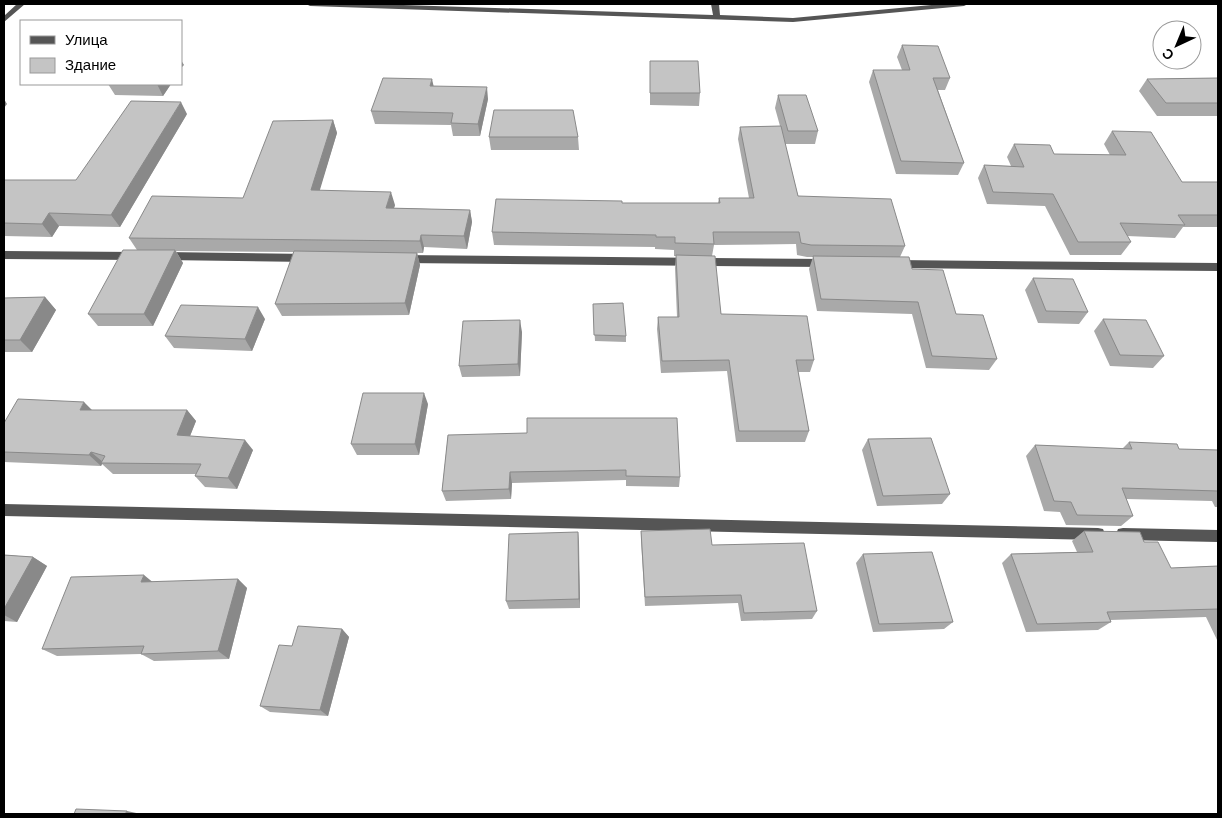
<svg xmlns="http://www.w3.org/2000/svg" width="1222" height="818" viewBox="0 0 1222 818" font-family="Barlow,sans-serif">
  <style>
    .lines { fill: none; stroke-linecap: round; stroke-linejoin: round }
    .minor { fill: #555; fill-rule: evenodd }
    .wall { fill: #a9a9a9 }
    .shaded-wall { fill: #898989 }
    .building { fill: #c4c4c4; stroke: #898989 }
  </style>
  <rect width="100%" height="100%" fill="#fff"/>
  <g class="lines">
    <path class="minor" d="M17 4H25L4 22V16Z
      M306 4H373L713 15 711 4H719L720 15 793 18 942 4H968L964 6 793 22 310 6Z
      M4 251 136 252 141 256 136 260 4 259Z
      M164 252 309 254 314 258 309 262 164 260 159 256Z
      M401 255 826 259 831 263 826 267 401 263 396 259Z
      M894 260 1218 263V271L894 268 889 264Z
      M4 504 1098 528 1103 529 1105 534 1103 539 1098 540 4 516Z
      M1123 528 1218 530V542L1123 540 1118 539 1116 534 1118 529Z"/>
  </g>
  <path class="wall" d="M902 45 950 78 945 90H938L964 163 958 175 896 174 869 82 873 70H902L897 57Z
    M650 61 700 93 699 106 650 105Z
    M1218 78V116H1157L1139 91 1147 79Z
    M108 84H171L163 96 115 95Z
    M434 86 488 99 480 136H453L451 125 375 124 371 111Z
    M778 95 818 131 815 144H785L798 196 905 246 900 257 956 314 997 359 989 370 926 368 912 314 817 311 809 269 813 257H807L797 255 796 244 714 245 712 256 721 314 814 360 810 372H798L809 431 805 442H736L727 371 661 373 657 329 658 317H677L675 268 676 256H674V250L655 249V247L494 245 492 232 622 203H718L719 198H749L738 139 740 127 780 126 775 108Z
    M187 114 120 227 59 226 52 237 4 236V180H76Z
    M333 120 337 133 319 191 395 205 394 208 470 210 472 222 467 249 424 247 423 253H417L420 265 409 315 282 316 275 304 294 252 176 251 183 263 153 326H98L88 314 137 250 129 238 243 198Z
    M1112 131 1182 182H1218V227H1183L1175 238 1127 236 1131 242 1121 255H1070L1045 206 987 204 978 178 984 165 1011 166 1007 157 1014 144 1054 154 1110 155 1104 144Z
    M489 137H578L579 150H491Z
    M1033 278 1088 312 1079 324 1038 323 1025 290Z
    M4 294 5 296 4 298 45 297 56 310 32 352H4Z
    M593 304 626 336V342L595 341Z
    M265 319 252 351 174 348 165 336Z
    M1103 319 1164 356 1153 368 1110 366 1094 331Z
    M522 332 520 376 462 377 459 366Z
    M428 404 419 455H357L351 444Z
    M91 410H187L196 421 190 436 253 450 237 489 205 487 195 476 196 474H113L102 464 101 466 4 462V423Z
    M448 435 680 477 679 487 626 486V480L512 483 511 499 446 501 442 491Z
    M868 439 950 494 942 504 877 506 862 450Z
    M1129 442 1179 449 1218 450V507H1215L1212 501 1126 499 1133 516 1121 526 1066 525 1060 512 1044 511 1026 456 1035 445 1122 449Z
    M641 531 712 545 817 611 812 619 741 621 738 603 645 606 641 540Z
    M1084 531 1144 542 1171 568 1218 566V642L1206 617 1110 620 1111 622 1098 630 1026 632 1002 563 1011 554 1077 552 1072 541Z
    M578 532 580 608 509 609 506 601Z
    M863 554 953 622 944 629 873 632 856 563Z
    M4 555 33 557 47 566 17 622 4 621Z
    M238 579 247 588 229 659 154 661 141 654 57 656 42 649 153 582Z
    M342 629 349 637 328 716 270 712 260 706Z"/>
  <path class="shaded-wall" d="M181 60 184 65 181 68Z
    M432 79 435 92 430 86Z
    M157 84H171L163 96Z
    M487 87 488 99 480 136 478 124Z
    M4 99 7 104 4 108Z
    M181 102 187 114 120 227 111 215Z
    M333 120 337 133 316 203 311 190Z
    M391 192 395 205 390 220 386 208Z
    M470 210 472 222 467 249 464 236Z
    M49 213 59 226 52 237 42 224Z
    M421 235 424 247 423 253 420 241Z
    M175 250 183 263 153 326 144 314Z
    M417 253 420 265 409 315 405 303Z
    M45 297 56 310 32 352 20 340Z
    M258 307 265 319 252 351 245 339Z
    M520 320 522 332 520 376 518 364Z
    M424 393 428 404 419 455 415 444Z
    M84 402 95 413 80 410Z
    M187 410 196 421 186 446 177 435Z
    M245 440 253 450 237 489 228 478Z
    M91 452 103 462 101 466 89 455Z
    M510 472 512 483 511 499 509 489Z
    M578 532 579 542 580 608 579 599Z
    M33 557 47 566 17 622 4 615V609Z
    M144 575 155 584 141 582Z
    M238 579 247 588 229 659 218 651Z
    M342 629 349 637 328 716 320 710Z
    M127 811 141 814H125Z"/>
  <path class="building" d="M902 45 938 46 950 78H933L964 163 901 161 873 70H910Z
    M650 61H698L700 93H650Z
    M383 78 432 79 430 86 487 87 478 124 451 123 453 113 371 111Z
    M1218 78V103H1166L1147 79Z
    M778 95H806L818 131H788Z
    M131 101 181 102 111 215 49 213 42 224 4 223V180H76Z
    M494 110H573L578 137H489Z
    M333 120 311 190 391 192 386 208 470 210 464 236 421 235 420 241 129 238 152 196 243 198 273 121Z
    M781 126 798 196 891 199 905 246 811 245 801 243 799 232H713L714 244 675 243V237H656V235L492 232 496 199 622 201V203H720L719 198H754L740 127Z
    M1112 131 1151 132 1182 182H1218V215H1178L1185 225 1120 223 1131 242H1078L1053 194 993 192 984 165 1024 167 1014 144 1050 145 1054 154 1126 155Z
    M123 250H175L144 314H88Z
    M294 251 417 253 405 303 275 304Z
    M676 255 715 256 721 314 807 316 814 360H796L809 431H739L729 360 662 361 658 317H679Z
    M813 256 909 257 912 269 943 270 956 314 983 315 997 359 932 356 918 302 821 299Z
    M1033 278 1073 279 1088 312 1046 311Z
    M45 297 20 340H4V298Z
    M623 303 626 336 594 335 593 304Z
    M181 305 258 307 245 339 165 336Z
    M1103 319 1146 320 1164 356 1120 355Z
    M520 320 518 364 459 366 463 321Z
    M363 393H424L415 444H351Z
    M18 399 84 402 80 410H187L177 435 245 440 228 478 195 476 201 464 101 463 105 456 91 452 89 455 4 452V423Z
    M527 418H677L680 477 626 476V470L510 472 509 489 442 491 448 435 527 433Z
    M931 438 950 494 883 496 868 439Z
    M1129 442 1177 444 1179 449 1218 450V491L1122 488 1133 516 1077 515 1071 502 1054 501 1035 445 1132 449Z
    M710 529 712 545 804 543 817 611 744 613 741 595 645 597 641 531Z
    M1084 531 1140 532 1144 542H1158L1171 568 1218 566V609L1107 612 1111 622 1037 624 1011 554 1093 552Z
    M578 532 579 599 506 601 509 534Z
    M932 552 953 622 879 624 863 554Z
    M4 555 33 557 4 609Z
    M144 575 141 582 238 579 218 651 141 654 144 646 42 649 71 577Z
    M298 626 342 629 320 710 260 706 279 645 292 646Z
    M76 809 127 811 125 814H74Z"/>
  <rect width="1222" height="818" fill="none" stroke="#000000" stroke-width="10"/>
  <rect x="20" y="20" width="162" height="65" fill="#ffffff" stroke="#999999"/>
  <rect x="30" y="36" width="25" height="8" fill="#555555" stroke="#999999"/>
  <text x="65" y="45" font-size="15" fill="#000000">Улица</text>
  <rect x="30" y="58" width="25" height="15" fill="#c4c4c4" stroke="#999999"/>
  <text x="65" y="70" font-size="15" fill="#000000">Здание</text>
  <g transform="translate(1177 45) rotate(224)"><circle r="24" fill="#ffffff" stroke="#999999"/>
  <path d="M0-4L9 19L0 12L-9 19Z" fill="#000000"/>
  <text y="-8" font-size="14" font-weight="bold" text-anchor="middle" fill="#000000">С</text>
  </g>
</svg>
